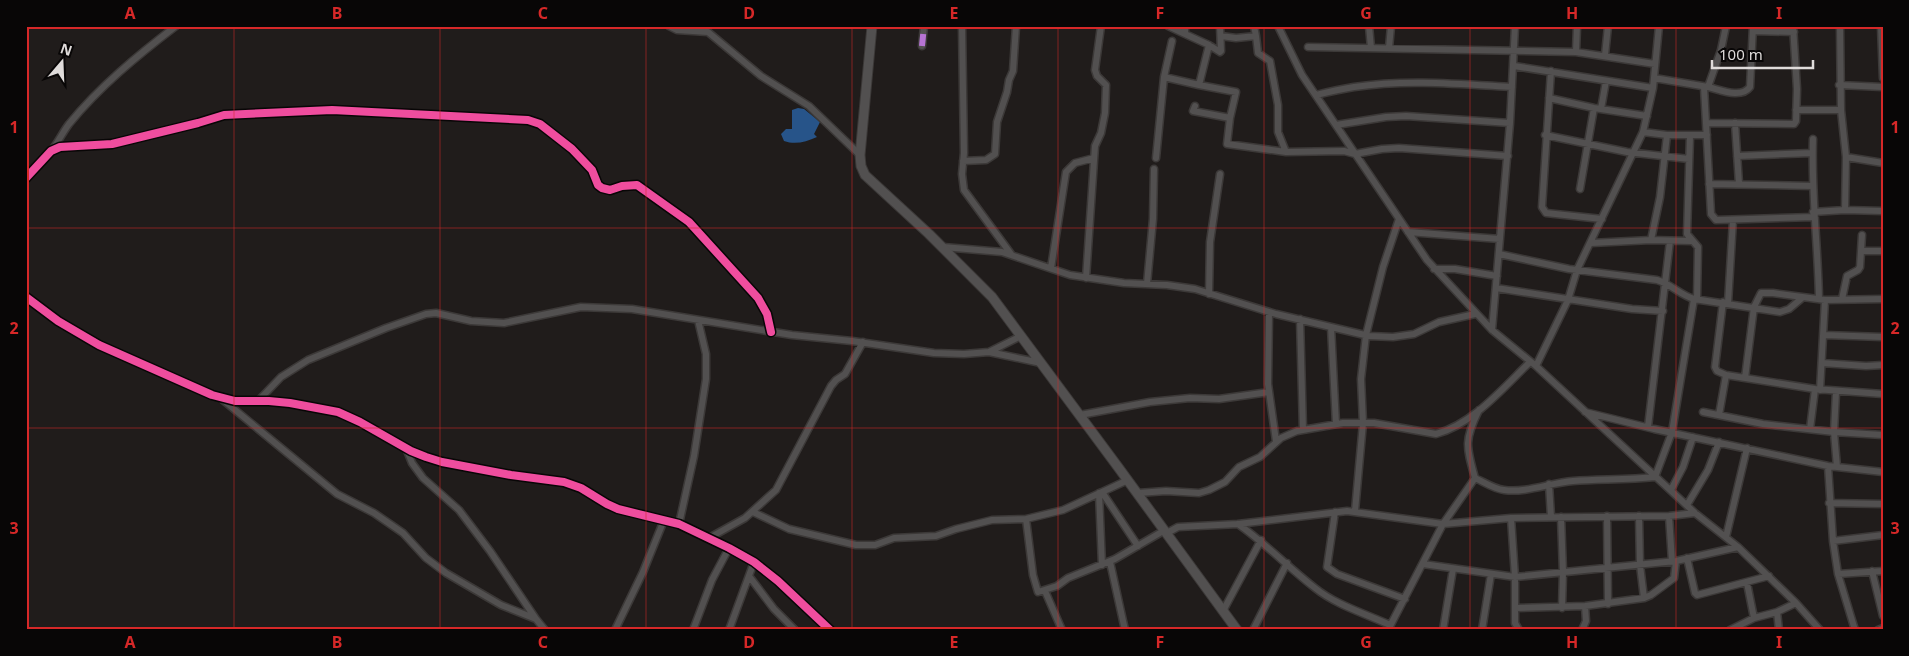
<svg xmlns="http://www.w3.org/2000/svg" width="1909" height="656" viewBox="0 0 1909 656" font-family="'Noto Sans',sans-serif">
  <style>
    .water { fill: #275489 }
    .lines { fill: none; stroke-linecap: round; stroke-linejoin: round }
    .street-casing { stroke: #3c3938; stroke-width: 9 }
    .secondary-casing { stroke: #3c3938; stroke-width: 11 }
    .street { stroke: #525050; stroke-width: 6 }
    .secondary { stroke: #525050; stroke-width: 9 }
    .quiet { stroke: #b673d3; stroke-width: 6; stroke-dasharray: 12 6; stroke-linecap: butt }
    .cycleway-casing { stroke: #080606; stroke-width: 11 }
    .cycleway { stroke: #ef4d9e; stroke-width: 8 }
    .grid { fill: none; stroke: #d62828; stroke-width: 1; stroke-opacity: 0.55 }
    .neatline { fill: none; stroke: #d62828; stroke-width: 2 }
    .grid-label { font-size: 16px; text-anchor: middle; font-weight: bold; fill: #d62828 }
  </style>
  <rect width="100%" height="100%" fill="#201c1b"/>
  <path class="water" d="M798 108 804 109 820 122 814 134 817 137C806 142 795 145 784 141L781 134 786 129H792V110Z"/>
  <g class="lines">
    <defs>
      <path id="street" d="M669 26 677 30 708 32 761 76 809 106 860 155
        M962 26 964 153 962 174 964 190 1011 254
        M1168 26 1185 34
        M1185 26V34L1209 45 1220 52 1221 51 1220 26
        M1278 26 1302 75 1427 260 1492 330 1536 366 1695 513 1738 547 1796 603 1820 630
        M1369 26 1371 48
        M1840 26 1841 110 1846 157 1845 210
        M1881 26 1883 78
        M1753 31 1794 32
        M1221 36 1236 38 1256 36 1254 26
        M1172 41 1164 77 1199 85 1209 45
        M922 46 924 26
        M1308 47 1576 52 1655 64
        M1389 48 1391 26
        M1576 52 1577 26
        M1605 55 1608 26
        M1514 66 1653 88
        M1551 71 1542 207 1546 213 1602 219
        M1654 78 1708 87 1721 50 1726 26
        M1839 85 1883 87
        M1704 87 1711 214 1716 220 1814 217
        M1708 87C1721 90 1741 99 1750 87L1753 26
        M1316 95C1328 92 1341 89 1354 87 1406 79 1460 84 1512 87
        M1549 98 1594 108 1647 116
        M1195 106 1193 111 1230 118 1236 92 1199 85
        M1601 109 1606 81
        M1796 110H1841
        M1230 118 1227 144 1286 152 1278 132V105L1270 61 1258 53 1256 36
        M1706 123 1794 124 1796 121 1797 89 1793 26
        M1735 123 1739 184
        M1336 125 1386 117 1406 116 1510 123
        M1643 132 1667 135H1707
        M1545 135 1627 152 1689 159
        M1690 136 1687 234 1698 247 1697 299
        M1813 139C1811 192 1818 246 1819 299
        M52 150C58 142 63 132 69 124 99 87 138 55 176 26
        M1286 152 1344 151 1355 154 1382 149 1399 148 1508 156
        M1737 156 1812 153
        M1846 157 1883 163
        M1156 158 1164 77
        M963 161 986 160 995 154 997 122 1007 92 1009 80 1013 71 1016 26
        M26 178 51 151 60 147 112 144 198 123 224 115 332 110 528 120 540 124 572 149 592 170 598 185 602 188 610 190 622 186 637 185 689 222 758 298 767 314 771 332
        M1709 184 1813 186
        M1580 189 1594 108
        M1813 212 1845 210 1883 211
        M1408 232 1500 239
        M1651 240 1660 197 1667 135
        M1591 243 1651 240 1691 241
        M943 247 1002 252 1070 275 1124 283 1167 285 1195 289 1276 314 1369 336 1393 337 1414 334 1439 322 1475 314
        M1861 251H1883
        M1499 254 1569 269 1657 280C1671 284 1680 295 1694 299L1780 312 1789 309 1802 298
        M1051 268 1066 172 1075 163 1094 158
        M1434 269H1455L1497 276
        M1086 278 1095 146 1101 133 1105 113 1106 85 1097 76 1095 70 1101 26
        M1147 284 1153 219 1154 169
        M1496 288 1632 309 1663 311
        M1209 294 1210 242 1220 174
        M26 297 58 321 99 345 212 395 235 401H269L290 403 338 412 360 422 411 451 426 457 442 462 511 475 564 482 581 488 607 504 618 509 679 524 729 548 754 562 778 581 830 630
        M1842 299 1847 276 1858 270 1860 267 1862 235
        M1723 302 1715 367 1717 371 1726 375 1815 389 1883 394
        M1728 303 1733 220
        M1269 312 1268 384 1276 441
        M1300 319 1303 430
        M1331 327 1336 424
        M1492 330 1510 123 1515 26
        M1824 335 1883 337
        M989 352 1021 336
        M1822 363 1866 366 1883 365
        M1536 366 1568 300 1577 270 1643 132 1653 88 1659 26
        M1745 378 1754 307 1761 293H1773L1825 300 1883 299
        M1820 390 1825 300
        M1836 392 1834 432 1837 467
        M223 400 337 494 374 513 403 533 426 558 446 573 501 605 536 619 545 630
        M258 401 281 377 308 360 386 328 426 314 436 313 471 321 504 323 581 307 632 309 792 335 852 341 934 353 964 354 989 352 1041 363
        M1479 410C1464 440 1466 446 1475 478 1484 482 1494 489 1504 490 1526 493 1550 483 1573 481 1600 479 1627 480 1655 477L1672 432 1694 299
        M1585 412 1654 429 1828 466 1883 472
        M1703 412 1763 424 1834 432 1883 435
        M1080 415 1150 402 1190 398 1219 399 1269 392
        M1719 415 1726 375
        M1648 427 1670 241
        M1810 429 1815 389
        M406 448 412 463 423 478 459 510 490 551 536 619
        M1828 466 1833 541 1838 574 1855 630
        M1549 484 1551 517
        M1671 490 1683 467 1693 437
        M1102 492 1138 546
        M1099 493 1102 565
        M1138 493 1166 491 1199 493 1209 490 1225 482 1239 467 1260 457 1281 438 1297 431 1343 423H1374L1436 434C1473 424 1503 388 1530 362
        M1829 503 1883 504
        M1687 505 1708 470 1719 442
        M1355 511 1363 423 1361 379 1366 335 1383 267 1399 219
        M753 512 789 529 856 545H875L894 538 936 536 956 529 992 520 1026 519 1063 510 1128 480
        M1335 512 1327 567 1337 574 1405 599
        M1607 516 1608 604
        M1639 516 1640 565 1644 598
        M1669 516 1672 561
        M1561 517 1563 572 1562 608
        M1511 518 1515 577V623L1519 630
        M1026 519 1033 575 1038 592 1057 586 1068 578 1115 559 1165 530
        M679 524 694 456 706 379V354L698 320
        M1238 524C1265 543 1288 567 1315 588 1336 605 1366 614 1390 625
        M1167 533 1178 527 1238 524 1347 511 1443 524 1511 518 1669 516 1695 513
        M1726 537 1747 448
        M709 538 745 518 776 490 831 386 836 380 845 374 863 342
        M1833 541 1883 535
        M1687 558 1695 593 1697 595 1769 576
        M1110 562 1125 630
        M1423 564 1515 577 1676 561 1738 547
        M1872 571 1883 616
        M1838 574 1883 571
        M749 576 774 609 795 630
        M1747 583 1754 618
        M1045 591 1062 630
        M1515 608 1585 606 1644 598 1651 595 1674 578 1676 561
        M1223 611 1261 540
        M1777 612 1779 630
        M615 630 643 572 664 520
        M693 630 712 580 729 548
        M729 630 754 562
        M1253 630 1287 563
        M1388 630 1443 524 1475 478
        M1443 630 1453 569
        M1482 630 1491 574
        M1582 630 1586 621 1585 606
        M1730 630 1754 618 1777 612 1796 603
        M1878 630 1883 628"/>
      <path id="secondary" d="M872 26 860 155 861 166 865 175 929 234 992 297 1118 467 1237 630"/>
    </defs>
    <use href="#street" class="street-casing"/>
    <use href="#secondary" class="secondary-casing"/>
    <use href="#street" class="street"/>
    <use href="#secondary" class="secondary"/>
    <path class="quiet" d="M922 46 924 26"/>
    <defs>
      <path id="cycleway" d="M26 178 51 151 60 147 112 144 198 123 224 115 332 110 528 120 540 124 572 149 592 170 598 185 602 188 610 190 622 186 637 185 689 222 758 298 767 314 771 332
        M26 297 58 321 99 345 212 395 235 401H269L290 403 338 412 360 422 411 451 426 457 442 462 511 475 564 482 581 488 607 504 618 509 679 524 729 548 754 562 778 581 830 630"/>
    </defs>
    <use href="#cycleway" class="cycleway-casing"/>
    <use href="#cycleway" class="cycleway"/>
  </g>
  <path class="grid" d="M234 26V630M440 26V630M646 26V630M852 26V630M1058 26V630M1264 26V630M1470 26V630M1676 26V630M26 228H1883M26 428H1883"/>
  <rect width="1909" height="656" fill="none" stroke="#080606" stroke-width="55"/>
  <g transform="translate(62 62) rotate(19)" stroke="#080606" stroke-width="4" paint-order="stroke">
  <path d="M0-4L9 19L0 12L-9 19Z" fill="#dfdbda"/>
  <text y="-8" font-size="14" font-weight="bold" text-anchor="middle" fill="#dfdbda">N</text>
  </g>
  <path d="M1712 60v8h101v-8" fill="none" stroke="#dfdbda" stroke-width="2.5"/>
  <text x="1719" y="60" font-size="15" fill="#dfdbda" stroke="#080606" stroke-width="4" paint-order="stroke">100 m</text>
  <rect x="28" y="28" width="1854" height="600" class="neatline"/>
  <g class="grid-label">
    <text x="130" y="19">A</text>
    <text x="337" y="19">B</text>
    <text x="543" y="19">C</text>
    <text x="749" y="19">D</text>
    <text x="954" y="19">E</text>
    <text x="1160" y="19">F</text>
    <text x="1366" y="19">G</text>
    <text x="1572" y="19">H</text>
    <text x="1779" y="19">I</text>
    <text x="14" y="133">1</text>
    <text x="1895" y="133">1</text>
    <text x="14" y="334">2</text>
    <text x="1895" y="334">2</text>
    <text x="14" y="534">3</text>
    <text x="1895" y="534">3</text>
    <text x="130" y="648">A</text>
    <text x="337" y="648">B</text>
    <text x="543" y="648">C</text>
    <text x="749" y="648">D</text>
    <text x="954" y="648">E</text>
    <text x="1160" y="648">F</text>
    <text x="1366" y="648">G</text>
    <text x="1572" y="648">H</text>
    <text x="1779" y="648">I</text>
  </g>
</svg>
